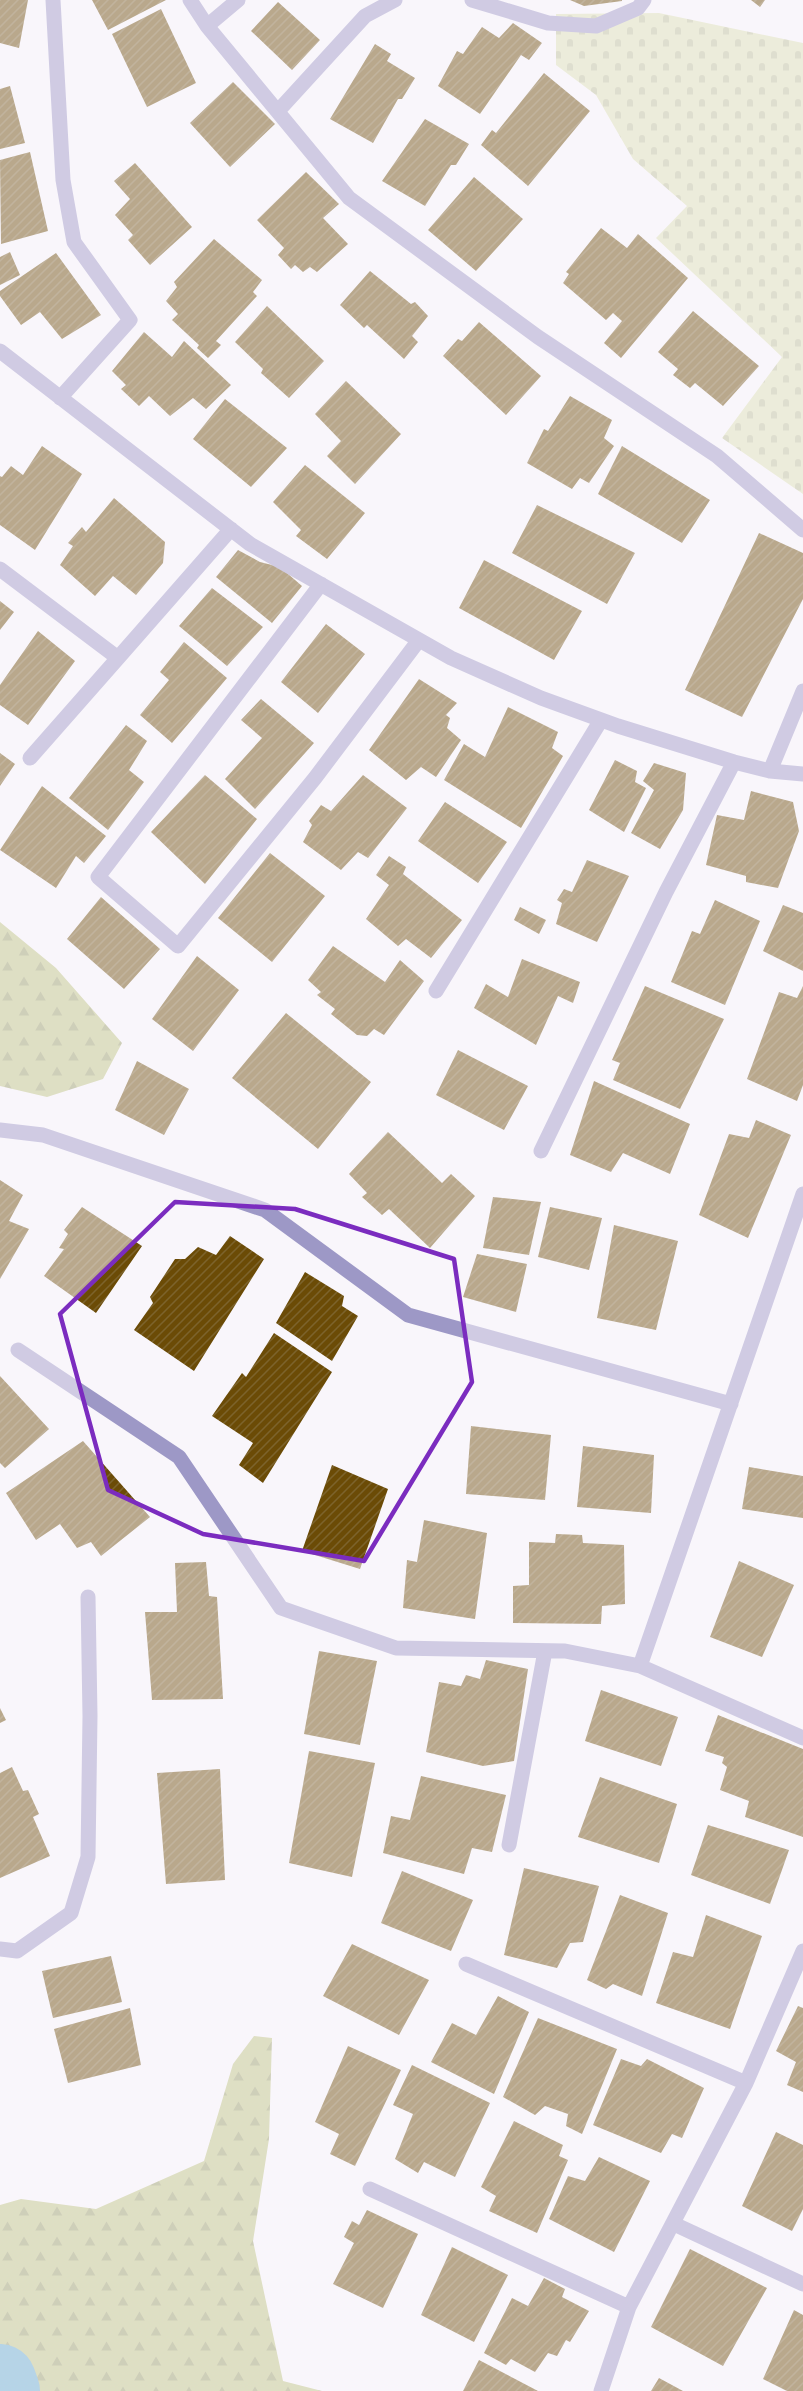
<svg xmlns="http://www.w3.org/2000/svg" width="803" height="2391" font-family="'IBM Plex Sans',sans-serif">
  <style>
    .forest { fill: url(#forest-firs) }
    .cemetery { fill: url(#cemetery-stones) }
    .lines { fill: none; stroke-linecap: round; stroke-linejoin: round }
    .river { stroke: #64aace; stroke-width: 72 }
    .building { fill: url(#building-hatch) }
    .street { stroke: #9d98c6; stroke-width: 15 }
    .marked { fill: none; stroke: #7b2cbf; stroke-width: 4.5; stroke-linejoin: round }
  </style>
  <defs>
    <pattern id="forest-firs" width="22" height="20" patternUnits="userSpaceOnUse" patternTransform="scale(1.5)"><rect width="22" height="20" fill="#bdc380"/><path d="M5 1l3.5 6h-7zM16 11l3.5 6h-7z" fill="#9a9f69"/></pattern>
    <pattern id="cemetery-stones" width="16" height="16" patternUnits="userSpaceOnUse" patternTransform="scale(1.5)"><rect width="16" height="16" fill="#dce1b3"/><path d="M2 7V4a2 2 0 0 1 4 0v3zM10 15v-3a2 2 0 0 1 4 0v3z" fill="#bdc19a"/></pattern>
    <pattern id="building-hatch" width="6" height="6" patternUnits="userSpaceOnUse" patternTransform="scale(1.5)"><rect width="6" height="6" fill="#6b4b06"/><path d="M-1 1l2-2M0 6l6-6M5 7l2-2" fill="none" stroke="#7c632c"/></pattern>
  </defs>
  <rect width="100%" height="100%" fill="#f9f6fb"/>
  <path class="forest" d="M0,922L56,968L122,1043L103,1079L47,1097L0,1086Z
    M254,2036L272,2038L269,2139L253,2241L283,2381L322,2391H0V2205L21,2199L96,2209L204,2161L233,2064Z"/>
  <path class="cemetery" d="M659,13L803,43V494L722,438L782,357L656,238L687,206L633,159L596,95L556,65V14Z"/>
  <g class="lines">
    <path class="river" d="M0,2380L4,2391"/>
  </g>
  <path class="building" d="M0,0H28L19,48L0,43Z
    M92,0H166L108,30Z
    M570,0H622V1L584,6Z
    M751,0H765L760,7Z
    M278,2L320,40L292,70L251,31Z
    M161,9L196,83L147,107L112,34Z
    M513,23L542,43L529,60L521,55L480,114L438,86L457,51L463,54L482,27L499,38Z
    M375,44L391,54L387,61L415,78L402,99H398L373,143L330,119Z
    M544,73L590,111L528,186L481,145L492,130L496,133Z
    M233,82L275,124L230,167L190,123Z
    M10,86L25,143L0,149V89Z
    M425,119L469,144L456,165H451L425,206L382,181Z
    M30,152L48,231L1,244L0,160Z
    M135,163L192,227L150,265L128,240L133,235L115,215L130,199L114,181Z
    M306,172L339,204L323,218L348,244L317,272L310,267L303,272L295,265L291,269L278,255L284,248L257,220Z
    M474,177L523,219L476,271L428,230Z
    M601,228L627,248L638,234L688,278L621,358L604,343L622,321L613,313L606,320L563,283L569,274L566,272Z
    M214,239L262,280L253,292L257,296L216,341L221,345L208,358L197,348L199,345L172,320L178,314L166,301L177,287L174,282Z
    M10,252L20,275L0,285V257Z
    M56,253L101,315L62,339L40,312L21,325L0,296V291Z
    M370,271L411,304L415,302L428,316L412,336L418,342L404,359L367,325L364,328L340,305Z
    M267,306L324,361L289,398L261,373L263,369L235,342Z
    M693,311L759,366L723,406L695,383L690,388L673,375L678,369L658,352Z
    M479,322L541,376L506,415L443,356L458,339L462,341Z
    M144,332L172,357L184,341L231,385L206,409L193,398L170,416L149,396L139,406L121,389L126,385L112,371Z
    M346,381L401,434L355,484L327,456L341,441L315,414Z
    M570,396L612,420L604,438L614,446L589,483L580,478L572,489L527,463L544,429L548,431Z
    M225,399L287,448L251,487L193,439Z
    M42,446L82,474L35,550L0,525V476L2,477L11,466L23,475Z
    M622,446L710,500L682,543L598,494Z
    M305,465L365,513L327,559L296,536L301,530L273,502Z
    M114,498L165,542L163,563L136,595L113,576L95,596L60,565L73,546L68,543L82,527L86,532Z
    M537,505L635,553L607,604L512,553Z
    M759,533L803,553V599L742,717L685,690Z
    M238,550L260,562L280,567L302,586L272,623L216,577Z
    M484,560L582,611L554,660L459,608Z
    M212,588L263,627L227,666L179,626Z
    M0,601L14,612L0,630Z
    M326,624L365,654L318,713L281,682Z
    M38,631L75,661L28,725L0,705V685Z
    M184,642L227,678L172,743L140,715L169,680L160,672Z
    M419,679L457,703L446,715L450,718L447,728L461,740L436,777L421,767L406,780L369,750Z
    M261,699L314,743L255,809L225,779L262,738L241,720Z
    M508,707L558,732L552,748L563,756L521,828L444,780L464,744L485,757Z
    M126,725L147,741L129,770L144,782L108,830L69,798Z
    M0,753L15,764L0,786Z
    M615,760L637,771L635,782L646,788L624,832L589,810Z
    M654,763L686,773L683,810L660,849L631,833L654,790L643,781Z
    M205,775L257,819L205,884L151,832Z
    M363,775L407,808L368,858L358,852L341,870L303,842L312,825L309,821L321,805L331,811Z
    M42,786L106,836L84,863L76,856L56,888L0,850Z
    M751,791L793,802L799,831L778,888L746,882V876L706,865L717,815L744,820Z
    M445,802L507,842L478,883L418,841Z
    M270,853L325,896L272,962L218,918Z
    M389,856L406,867L403,874L462,920L431,958L406,939L398,946L366,919L389,885L376,875Z
    M587,860L629,876L597,942L556,924L562,903L557,900L564,889L572,892Z
    M101,897L160,949L124,989L67,939Z
    M715,900L760,921L725,1005L671,982L692,931L700,934Z
    M783,905L803,913V971L763,951Z
    M520,907L546,920L539,934L514,920Z
    M333,946L385,982L400,960L424,981L384,1035L374,1029L367,1036L357,1035L331,1014L335,1009L317,995L321,992L308,980Z
    M197,956L239,990L193,1051L152,1019Z
    M522,959L580,982L573,1003L558,996L536,1045L474,1008L486,984L508,997Z
    M645,986L724,1019L680,1109L613,1080L620,1063L612,1060Z
    M803,986V1085L797,1101L747,1079L779,992L797,998Z
    M286,1013L371,1082L318,1149L232,1078Z
    M458,1050L528,1086L504,1130L436,1095Z
    M137,1061L189,1089L164,1135L115,1110Z
    M594,1081L690,1124L670,1174L623,1153L611,1172L570,1155Z
    M756,1120L791,1135L748,1238L699,1215L729,1134L749,1138Z
    M388,1132L442,1183L451,1174L475,1196L430,1248L389,1209L382,1215L362,1197L367,1193L349,1174Z
    M0,1180L23,1195L9,1221L29,1229L0,1279Z
    M493,1197L541,1202L529,1255L483,1248Z
    M82,1207L142,1246L96,1313L44,1276L64,1249L59,1248L68,1234L64,1230Z
    M550,1207L602,1218L589,1270L538,1257Z
    M614,1225L678,1241L656,1330L597,1318Z
    M230,1236L264,1259L194,1371L134,1330L153,1303L150,1297L175,1259H185L198,1247L216,1255Z
    M477,1254L527,1264L516,1312L463,1297Z
    M305,1272L344,1296L342,1306L358,1316L332,1361L276,1323Z
    M274,1333L332,1372L263,1483L239,1465L253,1443L212,1416L242,1373L246,1377Z
    M0,1376L49,1429L5,1468L0,1463Z
    M471,1426L551,1435L545,1500L466,1494Z
    M83,1441L150,1517L101,1556L91,1542L77,1548L60,1524L36,1540L6,1493Z
    M583,1446L654,1455L651,1513L577,1507Z
    M332,1465L388,1489L360,1569L302,1551Z
    M749,1467L803,1476V1518L742,1509Z
    M424,1520L487,1533L475,1619L403,1608L407,1560L417,1562Z
    M556,1534L582,1535L583,1543L624,1545L625,1604L602,1606L601,1624L513,1623V1586L529,1585V1542L555,1543Z
    M739,1561L794,1585L762,1657L710,1637Z
    M206,1562L209,1596L217,1597L223,1699L152,1700L145,1612H177L175,1563Z
    M319,1651L377,1661L360,1745L304,1734Z
    M486,1660L528,1669L514,1761L483,1766L426,1752L439,1682L461,1686L466,1675L480,1679Z
    M601,1690L678,1717L661,1766L585,1741Z
    M0,1708L6,1720L0,1723Z
    M718,1715L803,1749V1837L745,1817L749,1801L720,1790L727,1767L722,1763L724,1757L705,1751Z
    M309,1751L375,1763L352,1877L289,1863Z
    M12,1767L23,1791L28,1790L39,1814L33,1817L50,1856L0,1878V1773Z
    M220,1769L225,1880L166,1884L157,1773Z
    M421,1776L506,1795L492,1852L472,1848L464,1874L383,1853L391,1816L410,1820Z
    M600,1777L677,1804L659,1863L578,1837Z
    M708,1825L789,1850L770,1904L691,1875Z
    M524,1868L599,1886L583,1942L570,1943L557,1968L504,1955Z
    M402,1871L473,1900L451,1951L381,1923Z
    M620,1895L668,1913L642,1996L613,1984L606,1989L587,1980Z
    M706,1915L762,1936L730,2029L656,2003L673,1952L693,1957Z
    M352,1944L429,1980L399,2035L323,1996Z
    M111,1956L122,2002L53,2018L42,1971Z
    M498,1996L529,2012L494,2094L431,2062L452,2023L476,2035Z
    M798,2006L803,2008V2092L787,2085L796,2062L776,2051Z
    M130,2008L141,2065L68,2083L54,2029Z
    M538,2018L617,2049L582,2134L566,2126L568,2114L545,2106L535,2115L503,2097Z
    M348,2046L401,2070L355,2166L330,2154L339,2134L315,2122Z
    M621,2059L641,2066L647,2059L704,2088L682,2138L672,2134L661,2153L593,2125Z
    M412,2065L490,2103L455,2177L424,2162L418,2173L395,2159L413,2114L393,2105Z
    M514,2121L563,2145L559,2156L568,2160L537,2233L489,2211L496,2196L481,2187Z
    M776,2132L803,2145V2209L792,2231L742,2206Z
    M599,2157L650,2181L614,2252L549,2219L568,2176L585,2181Z
    M367,2210L418,2234L383,2308L333,2284L354,2243L344,2237L352,2221L359,2225Z
    M452,2247L508,2275L474,2342L421,2315Z
    M690,2249L767,2288L723,2366L651,2327Z
    M544,2278L565,2289L562,2297L589,2311L570,2342L566,2340L557,2356L548,2353L535,2372L511,2359L506,2365L484,2353L512,2298L528,2306Z
    M794,2310L803,2315V2391H787L763,2379Z
    M479,2360L538,2391H463Z
    M659,2378L683,2391H651Z"/>
  <g class="lines">
    <path class="street" d="M53,0L63,180L74,242L130,320L60,398
      M190,0L207,26L349,198L538,337L717,456L803,530
      M472,0L548,23L596,26L638,8L644,0
      M207,26L238,0
      M279,110L365,16L395,0
      M0,351L250,544L451,658L541,698L618,726L734,762L770,771L803,774
      M0,569L118,658L231,529
      M321,584L98,877L178,946L315,778L419,640
      M30,758L118,658
      M770,771L803,691
      M436,991L601,720
      M0,1130L43,1135L265,1210L408,1315L731,1404
      M541,1151L666,892L734,762
      M18,1350L179,1457L281,1608L396,1648L565,1651L640,1666L803,1738
      M640,1666L803,1194
      M509,1845L545,1651
      M0,1949L17,1951L71,1913L88,1857L90,1716L88,1597
      M466,1964L746,2083L803,1951
      M370,2189L629,2307L746,2083
      M674,2224L803,2284
      M601,2391L629,2307"/>
  </g>
  <path d="M0 0H803V2391H0ZM175,1202L295,1209L454,1259L472,1382L364,1561L203,1534L108,1490L60,1314Z" fill="#f9f6fb" fill-opacity=".55" fill-rule="evenodd"/>
  <path class="marked" d="M175,1202L295,1209L454,1259L472,1382L364,1561L203,1534L108,1490L60,1314Z"/>
</svg>
